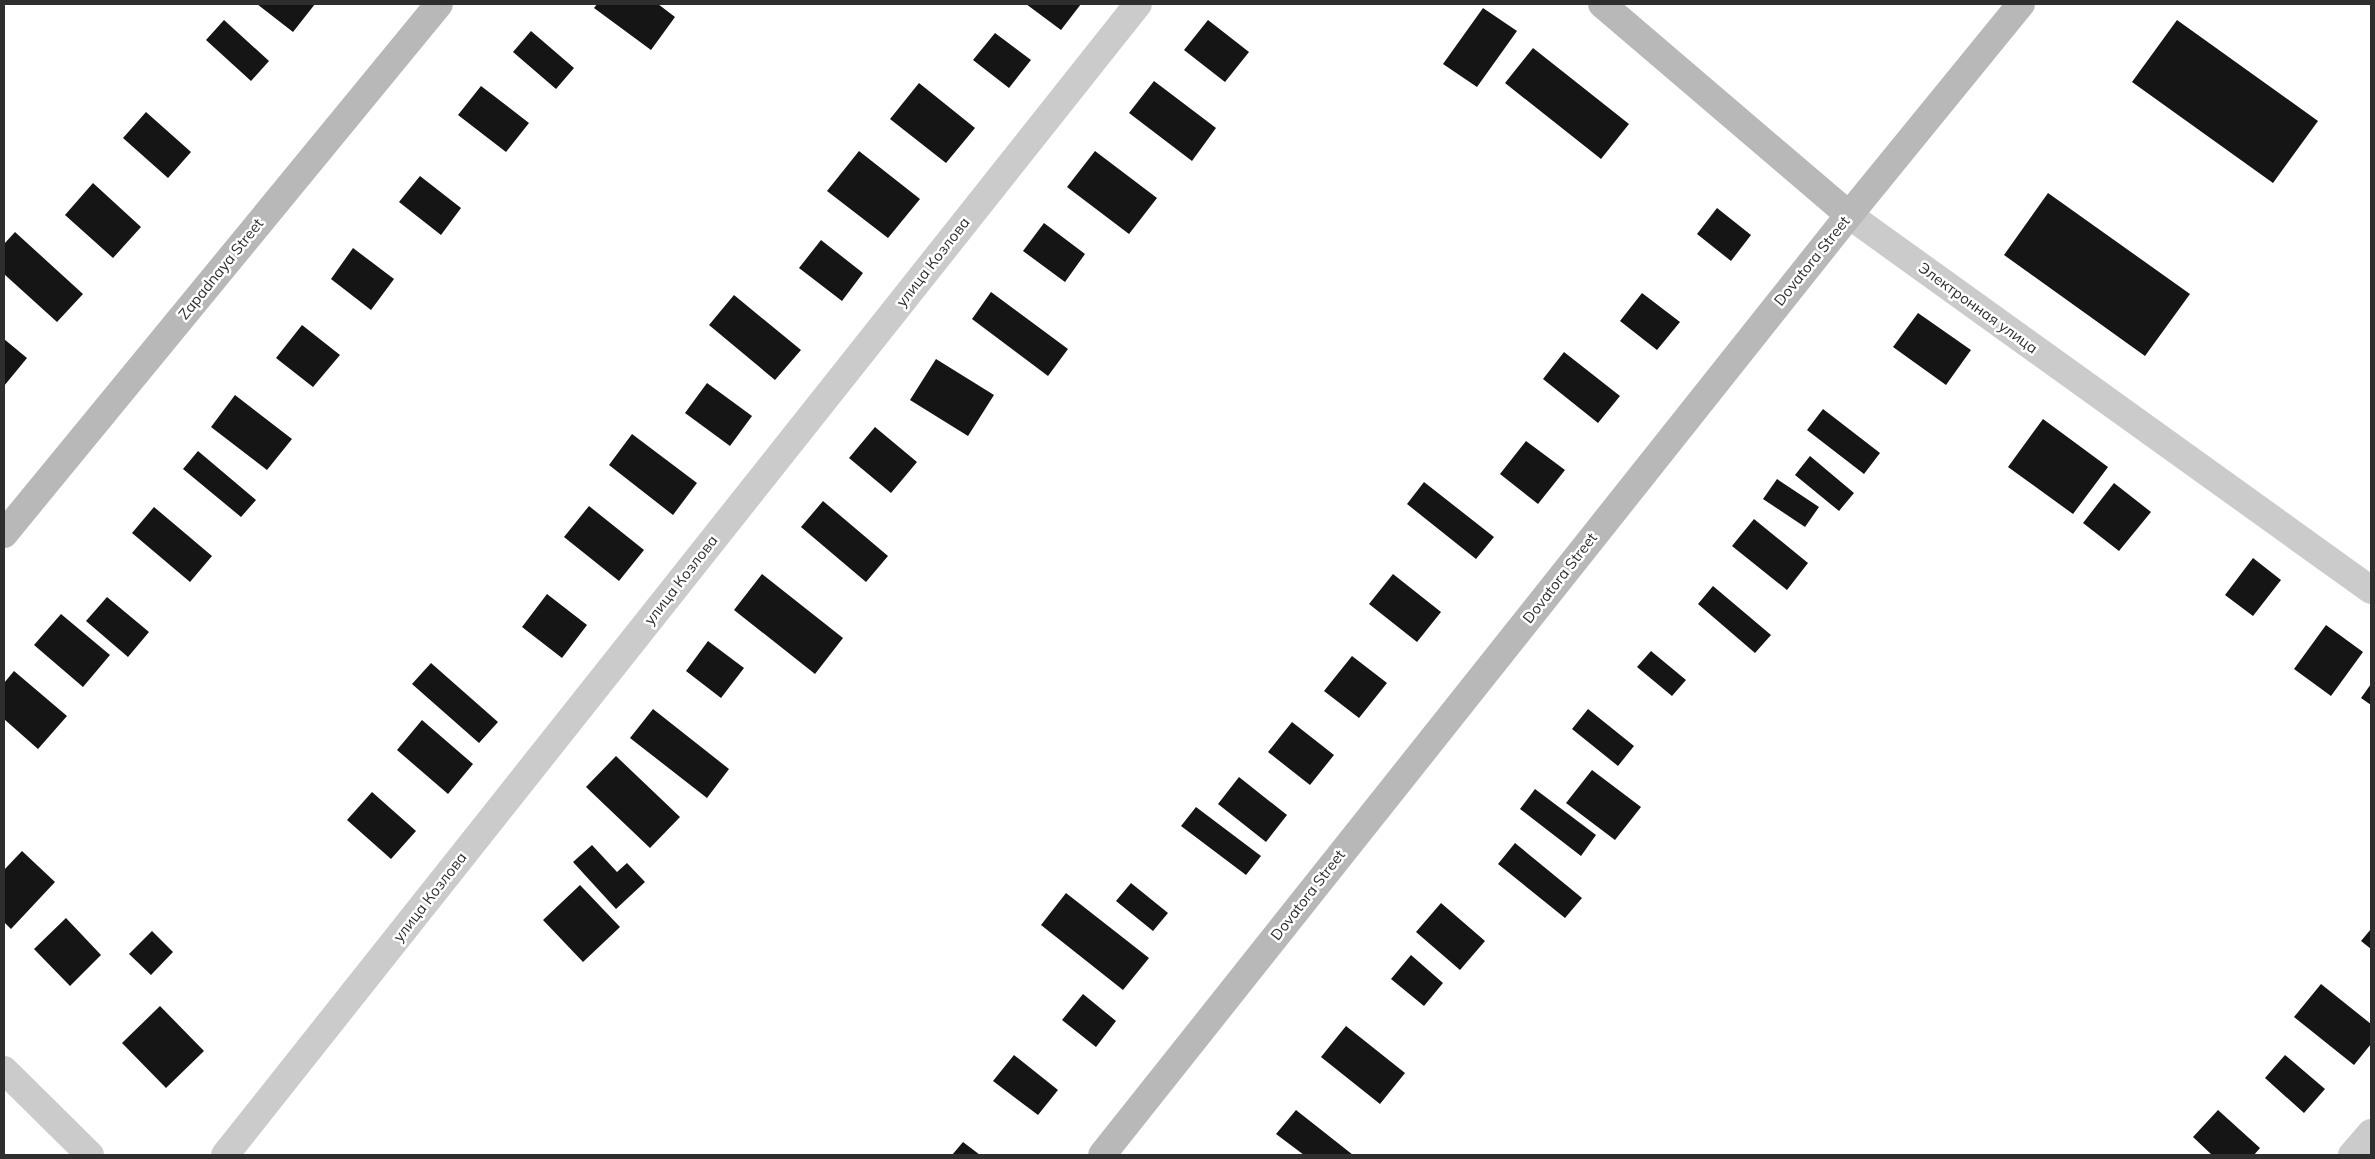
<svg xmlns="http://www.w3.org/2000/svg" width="2375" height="1159" font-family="Mulish,sans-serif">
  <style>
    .building { fill: #151515 }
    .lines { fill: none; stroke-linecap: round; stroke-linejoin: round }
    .street { stroke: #cbcbcb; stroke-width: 28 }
    .secondary { stroke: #b8b8b8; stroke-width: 28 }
    .labels { text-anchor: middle; stroke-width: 5; stroke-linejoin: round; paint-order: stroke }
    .street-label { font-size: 15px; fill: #2e2e2e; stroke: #fff }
  </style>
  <rect width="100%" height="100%" fill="#fff"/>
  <path class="building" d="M257,4H315L293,32Z
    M597,4H658L675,17L651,50L594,8Z
    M1026,4H1081L1061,30Z
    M1483,8L1517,31L1477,87L1443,64Z
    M224,20L269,61L251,81L206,40Z
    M1208,20L1249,52L1225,82L1184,50Z
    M2177,20L2318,121L2273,183L2132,82Z
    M531,31L574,68L556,89L513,52Z
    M995,33L1031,60L1009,88L973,60Z
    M1533,48L1629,124L1601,159L1505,83Z
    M1154,81L1216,128L1192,161L1129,113Z
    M919,83L975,128L946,163L890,119Z
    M481,86L529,123L506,152L458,115Z
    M146,112L191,152L168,178L123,138Z
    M859,151L920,199L888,238L827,191Z
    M1095,151L1157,198L1129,234L1067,187Z
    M420,176L461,208L441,235L399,202Z
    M93,183L141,227L113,258L65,215Z
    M2048,193L2190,294L2145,356L2004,255Z
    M1717,208L1751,235L1731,261L1697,234Z
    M1044,223L1085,254L1065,282L1023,251Z
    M15,232L83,294L57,322L4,274V244Z
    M821,240L863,273L842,301L799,268Z
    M353,248L394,279L371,310L331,279Z
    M991,292L1068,349L1048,376L972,319Z
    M1642,293L1680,322L1657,350L1620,321Z
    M734,295L801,350L775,380L709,325Z
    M1918,313L1971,350L1946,385L1893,347Z
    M302,325L340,355L313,387L276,358Z
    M4,339L27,358L4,386Z
    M1564,352L1620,396L1598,423L1543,379Z
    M936,359L994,395L968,436L910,400Z
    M707,383L752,416L730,446L685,413Z
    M235,395L292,439L267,470L211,427Z
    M1823,409L1880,453L1864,474L1807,430Z
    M2043,419L2108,467L2073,514L2008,467Z
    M875,427L917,462L891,493L849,458Z
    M632,434L697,483L673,515L609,465Z
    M1526,441L1565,470L1538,504L1500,474Z
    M198,451L256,500L241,517L183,469Z
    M1810,456L1854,493L1839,511L1795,475Z
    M1777,479L1819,507L1805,527L1763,499Z
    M1424,482L1494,537L1476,559L1407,504Z
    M2114,483L2151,512L2119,551L2083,523Z
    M823,501L888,556L866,582L801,527Z
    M589,506L644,550L619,581L564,537Z
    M154,507L212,556L190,582L132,533Z
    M1754,519L1808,563L1787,590L1732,546Z
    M2253,558L2281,580L2253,616L2225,595Z
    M762,574L843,638L815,674L734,610Z
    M1393,574L1441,612L1417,642L1369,604Z
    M1713,586L1771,635L1755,653L1698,604Z
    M547,594L587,625L562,658L522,627Z
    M107,597L149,632L128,657L86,621Z
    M61,614L110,655L83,687L34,645Z
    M2326,625L2363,652L2331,696L2294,669Z
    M708,641L744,668L721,698L686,671Z
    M1651,651L1686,680L1672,696L1637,667Z
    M1352,656L1387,683L1359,718L1324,691Z
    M431,663L498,722L479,743L412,684Z
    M14,671L67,716L38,749L4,719V683Z
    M2371,684V705L2361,698Z
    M653,709L729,769L707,798L630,738Z
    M1588,709L1634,746L1618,766L1572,729Z
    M422,720L473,764L448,794L397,750Z
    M1292,722L1334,755L1310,785L1268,752Z
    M616,756L680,817L650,848L586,787Z
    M1592,770L1641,807L1615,840L1566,803Z
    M1239,777L1287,815L1266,842L1218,804Z
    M1535,789L1596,835L1581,856L1520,809Z
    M372,792L416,831L391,859L347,820Z
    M1196,807L1261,856L1246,875L1181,826Z
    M1515,843L1582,898L1565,918L1498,864Z
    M592,845L617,872L627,863L645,882L616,909L573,862Z
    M22,851L55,882L11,929L4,922V870Z
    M1131,883L1168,913L1153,931L1116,901Z
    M580,885L620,927L583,962L543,920Z
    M1066,893L1149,958L1123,990L1041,925Z
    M1441,903L1485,941L1460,970L1416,932Z
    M66,918L101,955L70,986L34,949Z
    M2371,929V949L2361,941Z
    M152,931L173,952L151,975L129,954Z
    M1411,955L1443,983L1424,1006L1391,979Z
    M2321,984L2371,1024V1044L2354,1065L2294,1017Z
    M1083,994L1116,1021L1096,1047L1062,1020Z
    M160,1006L204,1051L166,1088L122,1043Z
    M1346,1026L1405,1073L1380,1104L1321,1057Z
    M1014,1055L1058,1090L1038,1115L993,1081Z
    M2285,1055L2325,1089L2304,1113L2265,1078Z
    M1296,1110L1353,1155H1304L1276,1134Z
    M2218,1110L2260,1148L2254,1155H2212L2193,1137Z
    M963,1142L980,1155H952Z"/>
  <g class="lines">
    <path class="street" d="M1849,215L2371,590
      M4,1070L90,1155
      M225,1155L1138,4
      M2352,1155L2371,1133"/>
    <path class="secondary" d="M1602,4L1849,215
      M4,534L439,4
      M1102,1155L1849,215L2021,4"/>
  </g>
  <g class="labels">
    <g class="street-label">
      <text transform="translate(1812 261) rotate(-51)" y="5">Dovatora Street</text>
      <text transform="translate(933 262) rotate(-52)" y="5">улица Козлова</text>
      <text transform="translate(221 269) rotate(-51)" y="5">Zapadnaya Street</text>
      <text transform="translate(1978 308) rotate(36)" y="5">Электронная улица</text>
      <text transform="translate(1560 578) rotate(-52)" y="5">Dovatora Street</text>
      <text transform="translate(681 580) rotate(-52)" y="5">улица Козлова</text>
      <text transform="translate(1308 895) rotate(-52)" y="5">Dovatora Street</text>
      <text transform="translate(430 897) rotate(-52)" y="5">улица Козлова</text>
    </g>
  </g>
  <rect width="2375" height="1159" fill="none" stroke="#2e2e2e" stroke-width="10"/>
</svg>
